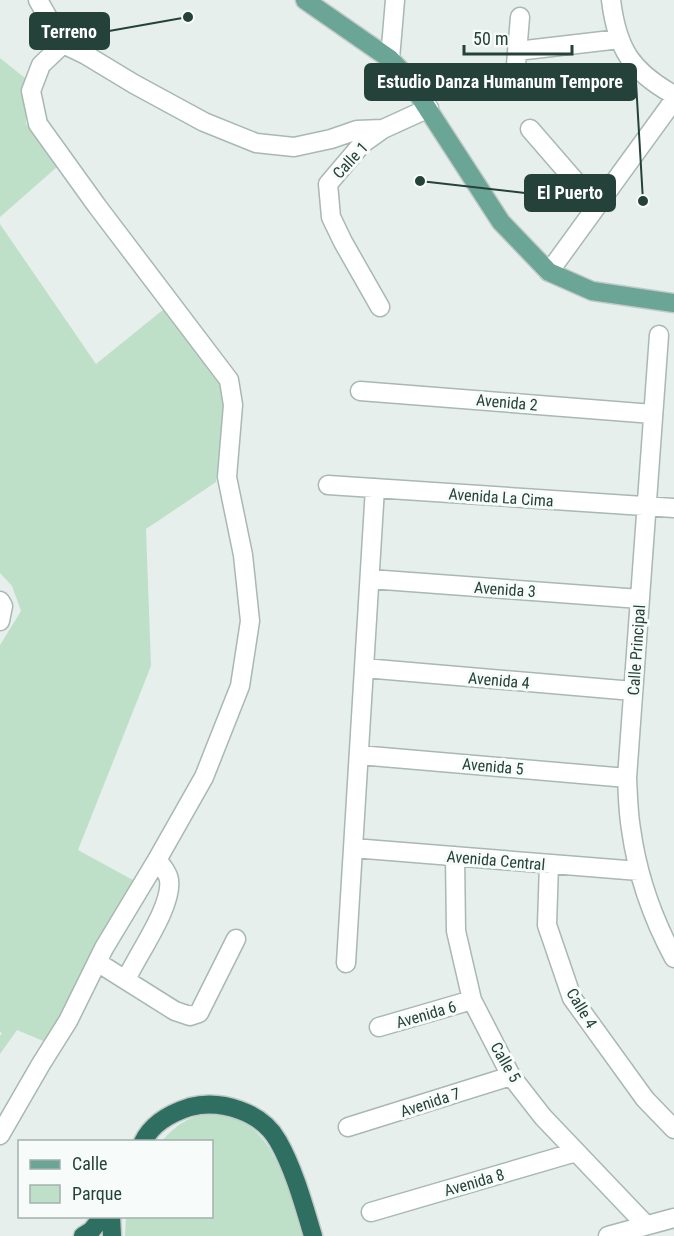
<svg xmlns="http://www.w3.org/2000/svg" width="674" height="1236" font-family="'Roboto Condensed',sans-serif">
  <style>
    .green { fill: #bfe0c8 }
    .lines { fill: none; stroke-linecap: round; stroke-linejoin: round }
    .minor-casing { stroke: #a8b8b2; stroke-width: 21 }
    .major-casing { stroke: #c2cac8; stroke-width: 21 }
    .highway-casing { stroke: #c2cac8; stroke-width: 21 }
    .minor { stroke: #fff; stroke-width: 18 }
    .major { stroke: #6aa596; stroke-width: 18 }
    .highway { stroke: #2f6f62; stroke-width: 18 }
    .labels { text-anchor: middle; stroke-width: 6; stroke-linejoin: round; paint-order: stroke }
    .street-label { font-size: 16px; fill: #24423a; stroke: #f7fbf9 }
    .leader { fill: none; stroke: #24423a; stroke-width: 2 }
    .callout-dot { fill: #24423a; stroke: #f7fbf9; stroke-width: 2 }
    .callout { fill: #24423a; stroke: #24423a; stroke-width: 2 }
    .callout-label { font-size: 18px; text-anchor: middle; font-weight: bold; fill: #fff }
  </style>
  <rect width="100%" height="100%" fill="#e6efeb"/>
  <path class="green" d="M0,58L25,78L26,124L57,167L0,217Z
    M0,224L96,364L164,309L225,379L226,407L216,482L146,529L151,666L78,850L142,885L53,1045L17,1030L0,1054V1036L2,1033L0,1032V645L21,611L12,586L0,573Z
    M210,1112C221,1114 231,1114 241,1120C280,1143 290,1197 303,1236H125L126,1217L212,1216V1142L162,1141C177,1124 187,1118 210,1112Z"/>
  <g class="lines">
    <g class="minor-casing">
      <path id="minor" d="M38,0L63,44L86,55L134,84L204,122L256,143L294,147L331,139L357,130L383,129
        M611,0C617,49 631,71 674,95
        M517,51L620,39
        M390,59L395,0
        M515,77L520,17
        M530,129L582,189L599,204
        M549,272L674,100
        M380,307L343,242L331,217L328,184L362,144L383,129L429,108
        M659,335L627,778C628,795 628,812 631,829C637,873 653,919 674,958
        M360,391L653,414
        M328,485L674,508
        M370,579L640,599
        M0,601L3,606L0,621
        M364,668L633,691
        M359,755L627,778
        M353,848L639,871
        M455,856L456,931L472,1000L511,1076L543,1117L646,1225
        M549,864L547,925L572,998L645,1099L674,1129
        M97,962L175,1011L190,1016L199,1013L236,939
        M346,963L375,488
        M126,980C137,955 173,906 169,880C168,873 162,866 157,860
        M379,1027L472,1000
        M348,1127L511,1076
        M0,1135L41,1064L68,1021L104,948L157,860L204,777L240,686L250,621L243,555L227,477L233,405L229,380L97,206L38,124L31,91L41,65L63,44
        M371,1212L576,1152
        M608,1236L674,1218"/>
    </g>
    <g class="major-casing">
      <path id="major" d="M305,0L390,59L407,77L501,222L549,272L592,291L674,303"/>
    </g>
    <g class="highway-casing">
      <path id="highway" d="M143,1142C152,1123 171,1113 190,1107C221,1099 262,1112 278,1141C294,1169 304,1206 313,1236
        M111,1216L112,1236
        M83,1236L91,1231L103,1216"/>
    </g>
    <use href="#minor" class="minor"/>
    <use href="#major" class="major"/>
    <use href="#highway" class="highway"/>
  </g>
  <g class="labels">
    <g class="street-label">
      <text transform="translate(350 160) rotate(-47)" y="6">Calle 1</text>
      <text transform="translate(507 402) rotate(5)" y="6">Avenida 2</text>
      <text transform="translate(501 497) rotate(4)" y="6">Avenida La Cima</text>
      <text transform="translate(505 589) rotate(4)" y="6">Avenida 3</text>
      <text transform="translate(636 650) rotate(-86)" y="6">Calle Principal</text>
      <text transform="translate(499 680) rotate(5)" y="6">Avenida 4</text>
      <text transform="translate(493 766) rotate(5)" y="6">Avenida 5</text>
      <text transform="translate(496 860) rotate(5)" y="6">Avenida Central</text>
      <text transform="translate(582 1008) rotate(59)" y="6">Calle 4</text>
      <text transform="translate(426 1014) rotate(-16)" y="6">Avenida 6</text>
      <text transform="translate(506 1062) rotate(60)" y="6">Calle 5</text>
      <text transform="translate(430 1102) rotate(-18)" y="6">Avenida 7</text>
      <text transform="translate(474 1182) rotate(-16)" y="6">Avenida 8</text>
    </g>
  </g>
  <path class="leader" d="M188 17L109 31M643 201L636 82M420 181L525 193"/>
  <g class="callout-dot">
    <circle cx="188" cy="17" r="6"/>
    <circle cx="643" cy="201" r="6"/>
    <circle cx="420" cy="181" r="6"/>
  </g>
  <g class="callout">
    <rect x="30" y="13" width="79" height="36" rx="6"/>
    <rect x="365" y="64" width="271" height="36" rx="6"/>
    <rect x="525" y="175" width="90" height="36" rx="6"/>
  </g>
  <g class="callout-label">
    <text x="69" y="38">Terreno</text>
    <text x="500" y="88">Estudio Danza Humanum Tempore</text>
    <text x="570" y="199">El Puerto</text>
  </g>
  <rect x="18" y="1140" width="195" height="78" fill="#f7fbf9" stroke="#a3b1ad" stroke-width="1.5"/>
  <rect x="30" y="1160" width="30" height="9" fill="#6aa596" stroke="#a3b1ad" stroke-width="1.5"/>
  <text x="72" y="1170" font-size="18" fill="#24423a">Calle</text>
  <rect x="30" y="1185" width="30" height="18" fill="#bfe0c8" stroke="#a3b1ad" stroke-width="1.5"/>
  <text x="72" y="1200" font-size="18" fill="#24423a">Parque</text>
  <path d="M464 45v9h108v-9" fill="none" stroke="#24423a" stroke-width="3"/>
  <text x="473" y="45" font-size="18" fill="#24423a" stroke="#f7fbf9" stroke-width="4.5" paint-order="stroke">50 m</text>
</svg>
